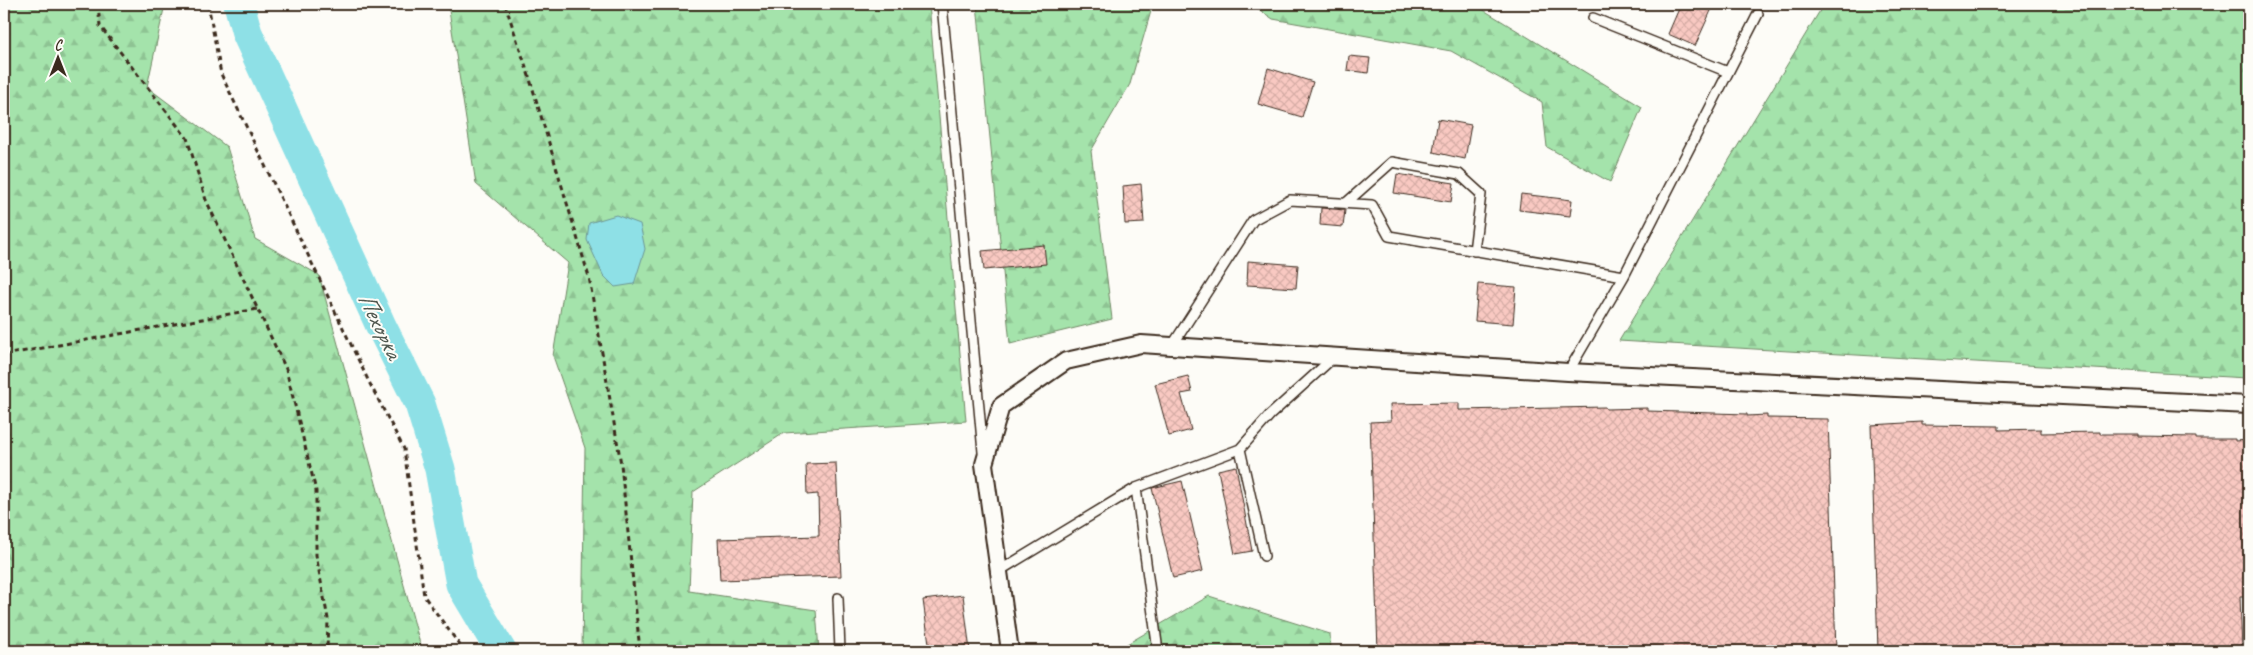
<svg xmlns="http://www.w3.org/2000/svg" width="2253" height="655" font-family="Caveat,sans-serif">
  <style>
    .forest { fill: url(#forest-firs); stroke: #708664 }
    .water { fill: #8ee0e6; stroke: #6d9796 }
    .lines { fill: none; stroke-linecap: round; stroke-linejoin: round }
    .river { stroke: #8ee0e6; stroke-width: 31 }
    .building { fill: url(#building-cross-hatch); stroke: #3b2a1e }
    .service-casing { stroke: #3b2a1e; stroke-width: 12 }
    .minor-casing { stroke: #3b2a1e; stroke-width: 20 }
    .path { stroke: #3b2a1e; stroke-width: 3; stroke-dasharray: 5 4; stroke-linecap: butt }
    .service { stroke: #fdfcf7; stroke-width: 9 }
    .minor { stroke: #fdfcf7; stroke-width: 16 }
    .labels { text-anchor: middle; stroke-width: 4; stroke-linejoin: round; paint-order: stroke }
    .water-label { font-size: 25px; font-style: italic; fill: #505850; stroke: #fdfcf7 }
  </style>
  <defs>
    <pattern id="forest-firs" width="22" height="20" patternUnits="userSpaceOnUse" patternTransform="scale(1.25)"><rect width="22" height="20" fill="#a4e3ab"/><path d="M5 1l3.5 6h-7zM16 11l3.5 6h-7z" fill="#8ec393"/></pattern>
    <pattern id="building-cross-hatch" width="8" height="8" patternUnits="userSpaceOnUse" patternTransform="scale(1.25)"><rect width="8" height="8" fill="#f9c9c2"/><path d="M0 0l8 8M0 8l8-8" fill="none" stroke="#d6ada6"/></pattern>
  </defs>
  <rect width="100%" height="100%" fill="#fdfcf7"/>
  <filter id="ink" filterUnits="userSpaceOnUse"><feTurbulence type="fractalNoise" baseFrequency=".02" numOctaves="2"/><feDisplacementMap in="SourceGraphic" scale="10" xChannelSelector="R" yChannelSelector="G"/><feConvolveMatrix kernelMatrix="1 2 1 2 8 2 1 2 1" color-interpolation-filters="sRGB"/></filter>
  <g filter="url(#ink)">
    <path class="forest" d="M4,4H165L147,87L227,147L255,239L319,275L422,651H4Z
      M448,4H929L966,421L784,433L693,492L689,591L816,610L819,651H582L585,448L553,356L568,263L476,184Z
      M977,4H1153L1130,84L1091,151L1112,319L1010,344Z
      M1251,4H1478L1477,6L1642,107L1610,182L1547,147L1542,102L1451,51L1273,19Z
      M1824,4H2245L2249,187L2246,378L1619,341Z
      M1209,596L1330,634L1331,651H1115Z"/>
    <path class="water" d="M616,215L640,224L645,249L634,284L615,287L603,275L587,240L589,223Z"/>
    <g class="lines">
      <path class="river" d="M239,4L247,33L381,326L420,404L440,469L461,584L501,651"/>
    </g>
    <path class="building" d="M1681,4H1714L1695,46L1668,34Z
      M1349,56L1370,58L1368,73L1347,70Z
      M1268,68L1313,82L1302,117L1258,104Z
      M1438,119L1471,125L1465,159L1433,152Z
      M1397,174L1454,183L1451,202L1394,193Z
      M1141,184L1144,223L1125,224L1123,186Z
      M1521,194L1572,200L1570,216L1519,210Z
      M1321,208L1345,210L1343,227L1320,225Z
      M1044,245L1046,264L984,270L982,251Z
      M1248,261L1298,265L1296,288L1247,285Z
      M1478,284L1516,287L1513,324L1475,321Z
      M1188,376L1192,392L1181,394L1191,430L1169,436L1155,384Z
      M1459,403V410L1605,407L1606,409L1647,408V411L1747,414V416L1767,415V418L1828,419L1836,651H1378L1370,422L1391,421L1390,404Z
      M1922,422V425L1999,426V430L2041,429V433L2100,432V434H2138V436L2196,437V439H2235V441L2249,440V596H2240L2242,651H1878L1871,425Z
      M836,463L841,576L720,580L718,539L819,536L818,494L807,495L806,464Z
      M1236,466L1252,551L1235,554L1218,470Z
      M1182,481L1203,571L1173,578L1152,488Z
      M963,595L970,651H930L923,600Z"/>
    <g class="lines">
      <g class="service-casing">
        <path id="service" d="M942,4L983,452
          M1593,18L1728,72
          M1346,203L1392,162L1459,174L1481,194L1474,251
          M1172,346L1253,220L1290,200L1372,205L1389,236L1624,276
          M1568,372L1624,276L1758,14
          M1136,488L1158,651
          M1264,556L1240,449L1270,415L1334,357
          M999,571L1136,488L1240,449
          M838,598L840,651"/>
      </g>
      <g class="minor-casing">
        <path id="minor" d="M1010,651L984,464L1001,406L1066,361L1141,344L1568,372L2249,405"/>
      </g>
      <path class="path" d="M98,4L100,26L187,138L206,200L286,369L316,491V555L328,619L327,651
        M208,4L221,74L369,382L404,449L424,596L464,651
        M505,4L529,76L589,277L621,464L640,651
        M4,355L257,309"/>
      <use href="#service" class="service"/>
      <use href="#minor" class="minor"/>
    </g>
  </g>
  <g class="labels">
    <g class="water-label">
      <text transform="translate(381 325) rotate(64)" y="9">Пехорка</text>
    </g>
  </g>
  <rect width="2253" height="655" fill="none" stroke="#fdfcf7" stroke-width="20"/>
  <rect x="10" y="10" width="2233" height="635" fill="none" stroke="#3b2a1e" stroke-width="2" filter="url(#ink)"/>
  <g transform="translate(58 58)" stroke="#fdfcf7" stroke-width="4" paint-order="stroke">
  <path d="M0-4L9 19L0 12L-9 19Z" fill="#3b2a1e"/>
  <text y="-8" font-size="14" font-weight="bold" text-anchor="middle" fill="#3b2a1e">С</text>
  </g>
</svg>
